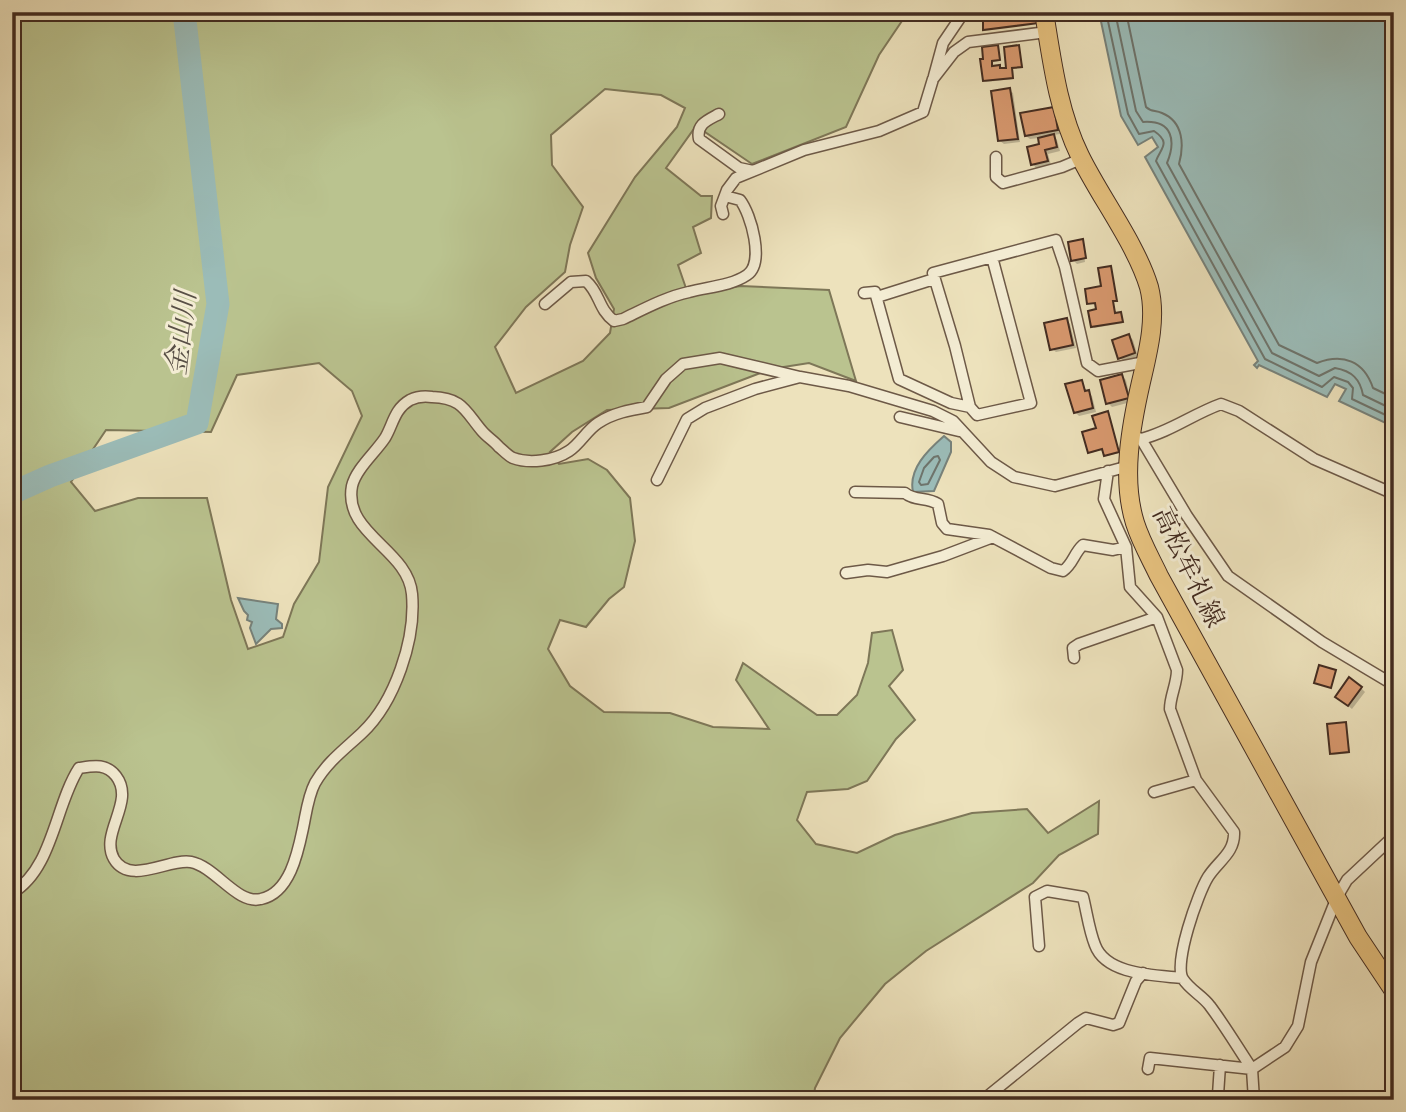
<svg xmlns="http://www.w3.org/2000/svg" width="1406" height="1112" font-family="'IM FELL DW Pica','Noto Serif JP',serif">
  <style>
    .green { fill: #bac38f; stroke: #7e7758; stroke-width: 2; fill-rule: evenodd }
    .water { fill: #9bbcb8; stroke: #77827b; stroke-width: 2 }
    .shadow { fill: #0003 }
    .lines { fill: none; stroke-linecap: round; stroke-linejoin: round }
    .shore { stroke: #6e746c; stroke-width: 2 }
    .river { stroke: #9bbcb8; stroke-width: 23 }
    .building { fill: #d9996f; stroke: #422b20; stroke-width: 2 }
    .minor-casing { stroke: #6d5947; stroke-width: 13 }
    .primary-casing { stroke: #422b20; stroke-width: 20 }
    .minor { stroke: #f3ecd3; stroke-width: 10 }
    .primary { stroke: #e6c17e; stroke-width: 18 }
    .labels { text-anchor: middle; stroke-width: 6; stroke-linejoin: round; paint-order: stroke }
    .street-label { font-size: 26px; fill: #422b20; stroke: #f3ecd3 }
    .water-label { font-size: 28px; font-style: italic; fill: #584f46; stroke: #f3ecd3 }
  </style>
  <rect width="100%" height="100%" fill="#ede2bc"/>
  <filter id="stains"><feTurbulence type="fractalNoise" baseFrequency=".00286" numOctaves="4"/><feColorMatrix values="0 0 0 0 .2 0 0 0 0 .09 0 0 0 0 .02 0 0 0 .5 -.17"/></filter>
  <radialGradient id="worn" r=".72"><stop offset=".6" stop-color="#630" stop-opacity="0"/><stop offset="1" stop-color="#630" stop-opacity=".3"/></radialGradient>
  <path class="green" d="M12,12H908L879,55L846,127L752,164L696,126L666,168L701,196H712L711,218L693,227L701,253L678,265L688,294L741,286L829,290L856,381L809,363L771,369L669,408L607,410L572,432L550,452L559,464L588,459L607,470L630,498L635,541L624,587L609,599L586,627L560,620L548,649L570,686L604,712L670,713L713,727L769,729L736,680L743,663L817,715H837L857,695L868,663L872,633L892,630L903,670L889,686L915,720L896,739L867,781L848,789L807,792L797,820L816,844L857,853L895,835L972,813L1027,809L1048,833L1099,801L1098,834L1059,855L1033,883L926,951L885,984L840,1038L815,1088L813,1100H12ZM605,89L661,95L685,108L677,127L635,177L588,253L596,278L614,309L610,333L583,361L516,393L495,347L526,307L565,272L570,245L583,207L552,165L551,135ZM319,363L352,391L362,416L328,487L319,562L294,604L283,637L248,649L231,600L207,498H138L95,511L71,482L106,430L211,432L237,375Z"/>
  <path class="water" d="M1099,12H1394V427L1339,401L1346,389L1335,384L1327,397L1259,365L1257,368L1254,365L1258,361L1145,157L1158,147L1152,137L1138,145L1121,116Z
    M944,436L951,442V452L934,491L913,492C908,469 928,450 944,436Z
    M238,598L278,604L276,619L282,624V628L271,629L256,644L250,628L252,622L247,620L248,615L244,611Z"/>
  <path class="shadow" d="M985,12L1039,23L986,30Z
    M997,47L1000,61L992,62L993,67L999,66L1001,70L1008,69L1019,47L1023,68L1013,69L1014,79L986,82L984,81Z
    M1009,90L1013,93L1020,142L1004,144L1000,141Z
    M1057,113L1060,134L1053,135L1057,140L1060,151L1048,154L1051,165L1036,168L1033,164L1041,145L1039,138L1030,139L1026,136Z
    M1082,241L1085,262L1077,264L1073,260Z
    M1110,268L1117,302H1113L1115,315L1121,314L1124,323L1094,328L1098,311L1097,304L1089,303L1103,287Z
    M1066,320L1070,324L1076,348L1056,352L1052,349Z
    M1129,336L1133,340L1138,357L1124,361L1120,358Z
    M1122,376L1126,380L1131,402L1112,407L1108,403Z
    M1081,382L1087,392L1092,396L1096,412L1079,416L1075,412Z
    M1109,415L1119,453L1107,456L1104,449L1091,453L1098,429Z
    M1361,688L1365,692L1352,709L1341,700Z
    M1346,724L1350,753L1333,755L1331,754Z"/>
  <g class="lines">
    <path class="shore" d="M1106,12L1128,114L1139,134L1154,131C1172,143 1160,149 1156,161L1265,359L1322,387L1334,377L1348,382L1353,388L1352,399L1394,419
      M1115,12L1136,111L1143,122C1173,120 1176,141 1167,163L1272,353L1319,376L1335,368C1352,371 1360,379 1363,395L1394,410
      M1126,12L1146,107C1151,112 1155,110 1162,113C1184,122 1184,146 1179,164L1279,345L1317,363C1343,353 1364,361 1373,388L1394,398
      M934,457L938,456L940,460L928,484L921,485L919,482L924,468Z"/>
    <path class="river" d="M12,493L50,476L197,423L218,304L184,12"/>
  </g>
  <path class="building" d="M983,12H1036L1039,23L983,30Z
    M998,45L1000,60L992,61V66L1000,65V68H1006L1004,47L1019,45L1022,67L1012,68L1013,78L983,81L980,59H983L982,47Z
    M1010,88L1018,139L998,141L991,91Z
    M1054,107L1058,130L1025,136L1020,113Z
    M1054,134L1057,147L1045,150L1048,161L1031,165L1027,147L1039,144L1038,138Z
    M1083,239L1086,258L1071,261L1068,242Z
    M1111,266L1117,301H1113L1115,313L1121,312L1123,322L1091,327L1088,311L1096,309L1095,303L1087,304L1085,289L1101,286L1098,268Z
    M1067,318L1073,345L1050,350L1044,323Z
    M1129,334L1135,353L1118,359L1112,340Z
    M1122,374L1129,398L1106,404L1100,380Z
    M1082,380L1085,391L1089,390L1093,408L1074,413L1065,384Z
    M1108,411L1119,452L1104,456L1102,449L1088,453L1082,432L1096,428L1092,416Z
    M1319,665L1336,670L1331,688L1314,683Z
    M1349,677L1362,687L1348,706L1335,697Z
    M1346,722L1349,752L1330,754L1327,724Z"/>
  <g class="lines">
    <g class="minor-casing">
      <path id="minor" d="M934,76L943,43L964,12
        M719,114C708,120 696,124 699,139L739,168L753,171
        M996,157V177L1003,183L1062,167L1081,159
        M723,214L721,206L727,190L736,178L804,150L879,131L923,112L933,79L954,52L968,42L1047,32
        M992,257L1031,403L977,415L970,407L955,346L933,273L1056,240L1065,267L1087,363L1098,371L1145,362
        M864,293L875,292L899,379L951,403L970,407
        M877,297L934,279
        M545,304L571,282L586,281C600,293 598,309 614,321L623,319C644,309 666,297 689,292C707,287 731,286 747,275C765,263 751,214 740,200L725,196
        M900,417L959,431
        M1132,435L1141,439L1187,516L1228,576L1322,642L1394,685
        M1141,439C1170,432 1193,414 1221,404L1239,411L1314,459L1394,494
        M1108,471L1104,499L1126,547L1130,587L1157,617L1177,670C1177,684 1170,696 1170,709L1196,780L1234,832C1235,853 1218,861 1208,877C1198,893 1173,964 1183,979C1190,990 1203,996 1210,1006C1225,1026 1238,1048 1252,1069
        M657,480L687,419L705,408L755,389L800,377L849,386L933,411L953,421L991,462L1014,477L1055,486L1129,466
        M855,492L905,493C914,501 927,497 938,504L942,523L947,529L989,535L1051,568L1063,571C1073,564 1074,553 1083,545L1113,550L1126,547
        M846,573L868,570L887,572L943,556L993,537
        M1074,658L1073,648L1079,644L1157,617
        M1154,792L1196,780
        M12,893C53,869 55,805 79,768C93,766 106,763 116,776C136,802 99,833 114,859C130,886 169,858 191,862C216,867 237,905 261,899C290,893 298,852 303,828C306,814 308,796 315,783C327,762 345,749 362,733C395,702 416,639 412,594C408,549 343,534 352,486C356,469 375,453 385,438C393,425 394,409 410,400C416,397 425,396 432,397C463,398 465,411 482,431C487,437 494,441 499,447C503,450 508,456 513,458C529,464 554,461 569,451C580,444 587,430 598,423C613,413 630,410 647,407L666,379L683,364L720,358L800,377
        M1039,946L1035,897L1047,891L1083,897C1087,913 1089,930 1095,945C1106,975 1155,975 1182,978
        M1148,1069L1150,1058L1252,1069
        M1218,1095L1220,1065
        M983,1100L1078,1023L1086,1018L1113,1025L1119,1023L1136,981L1143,973
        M1254,1100L1252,1069L1285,1047L1298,1026L1311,962L1337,897L1347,880L1394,836"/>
    </g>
    <g class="primary-casing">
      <path id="primary" d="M1044,12C1052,61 1058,111 1080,156C1100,197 1136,244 1149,287C1157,318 1148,352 1141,382C1131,426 1121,478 1135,523C1141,542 1151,559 1159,576L1358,937L1394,991"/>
    </g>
    <use href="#minor" class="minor"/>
    <use href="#primary" class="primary"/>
  </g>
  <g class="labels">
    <g class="street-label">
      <text transform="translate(1189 567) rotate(64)" y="9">高松牟礼線</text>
    </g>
    <g class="water-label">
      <text transform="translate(180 333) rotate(-83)" y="10">金山川</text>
    </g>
  </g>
  <rect width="1406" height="1112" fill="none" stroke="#ede2bc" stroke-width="42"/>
  <rect x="14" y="14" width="1378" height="1084" fill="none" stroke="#422b20" stroke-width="3.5"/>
  <rect x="21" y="21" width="1364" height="1070" fill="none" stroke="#422b20" stroke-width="2"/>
  <rect width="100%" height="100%" filter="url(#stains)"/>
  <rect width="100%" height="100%" fill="url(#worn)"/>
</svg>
